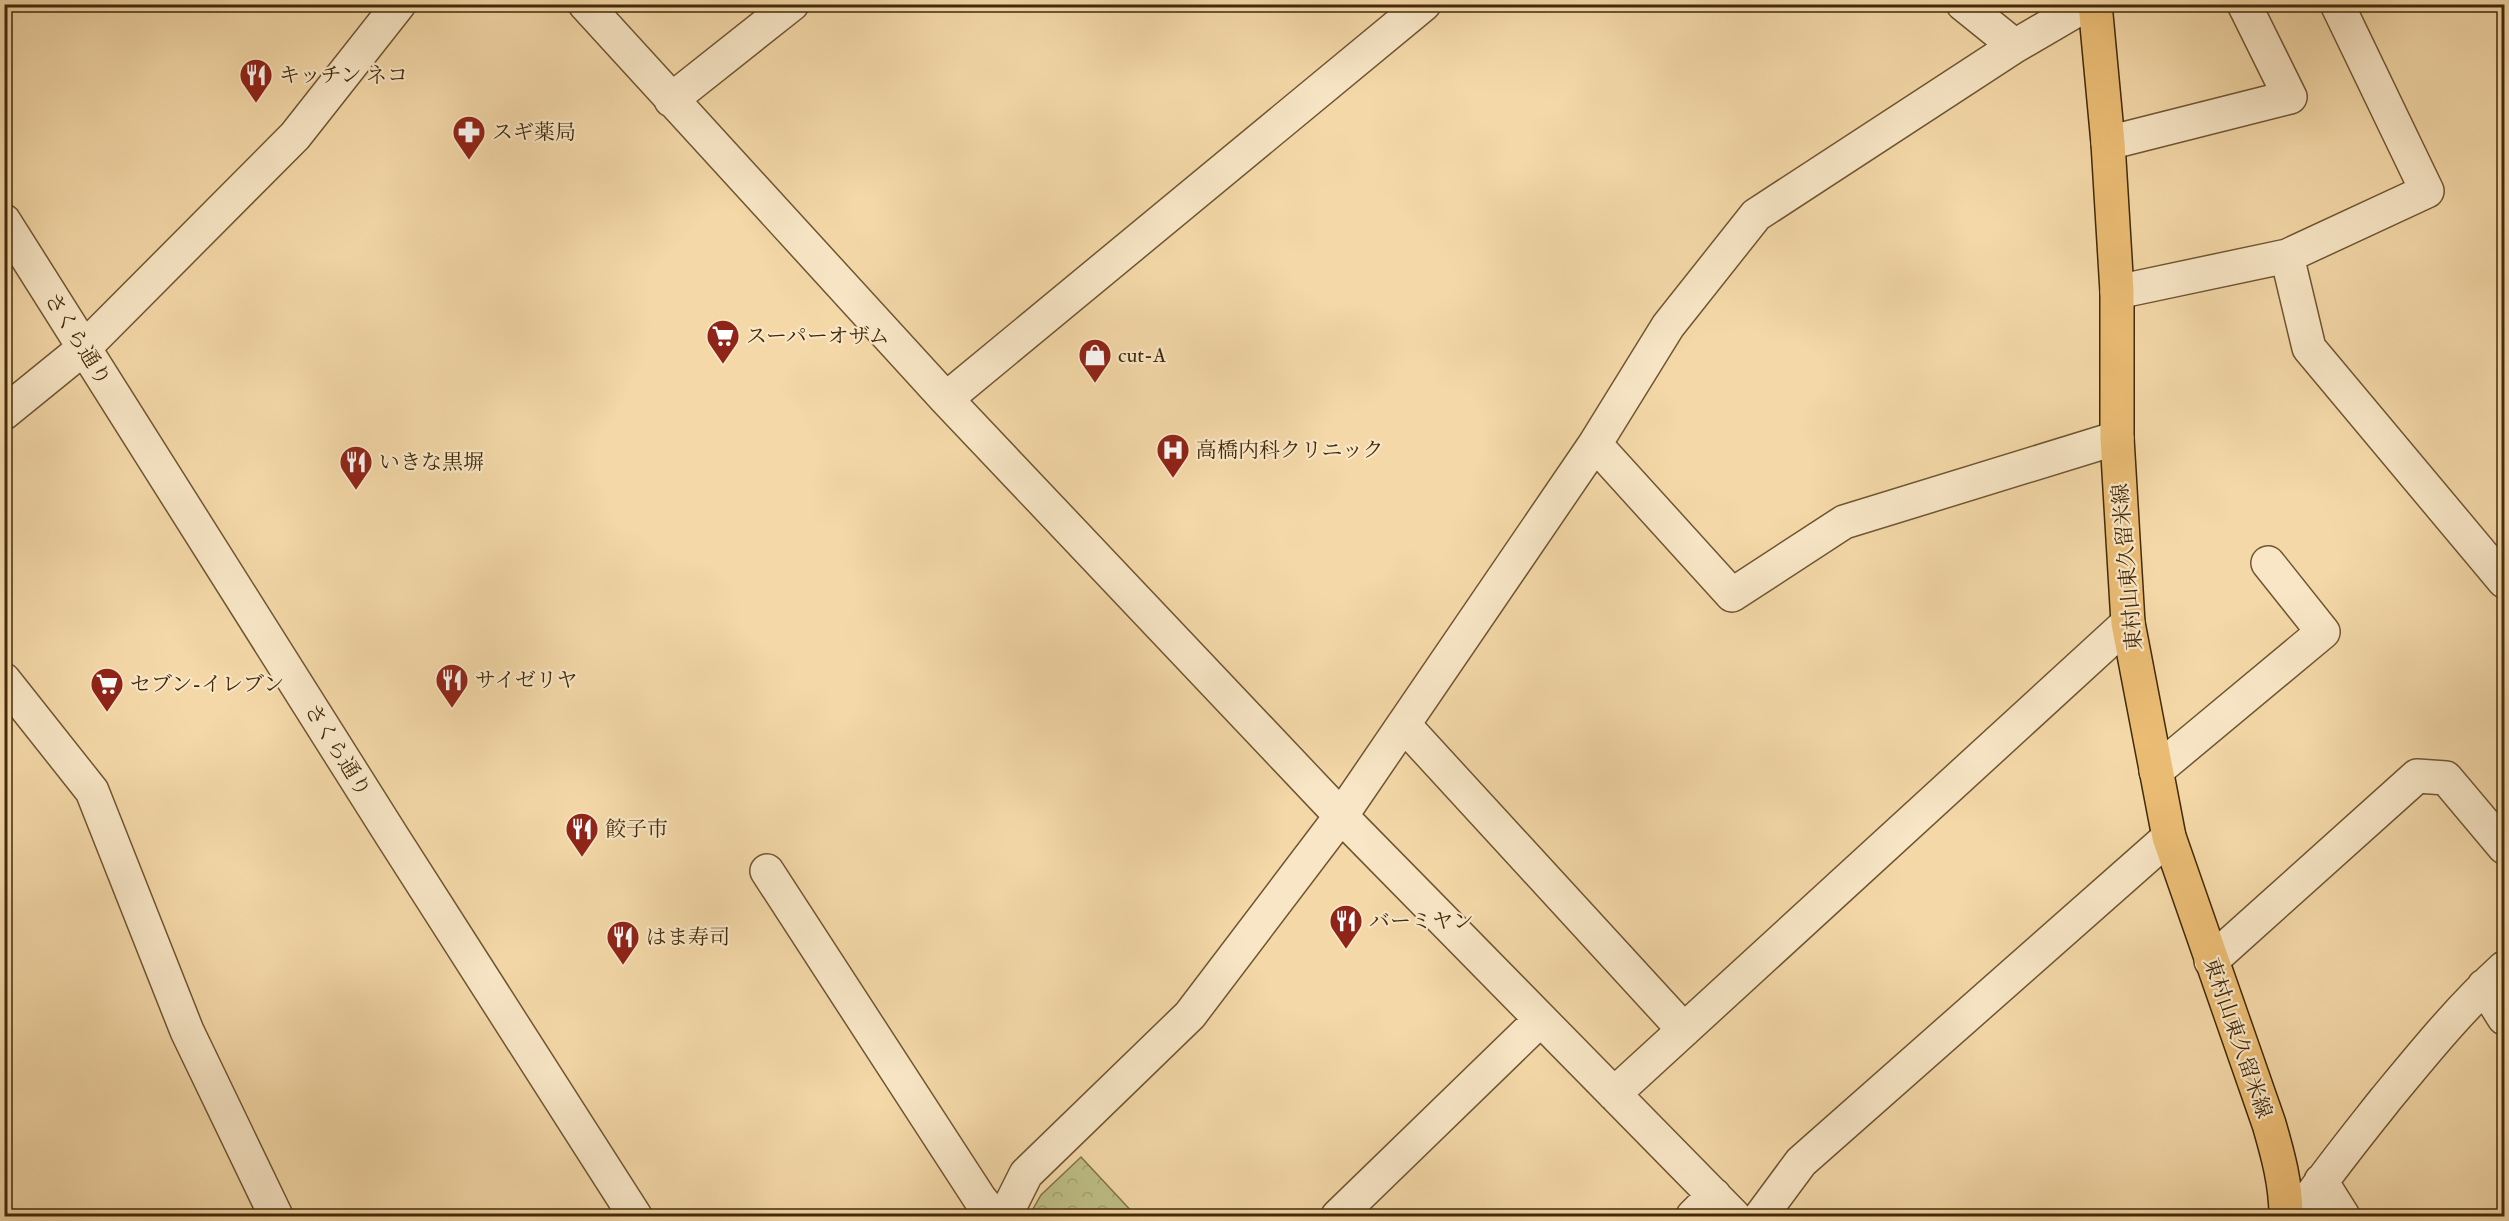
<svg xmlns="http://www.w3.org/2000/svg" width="2509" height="1221" font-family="'IM FELL Double Pica','Noto Serif JP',serif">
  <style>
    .forest { fill: url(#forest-crowns); stroke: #807448; stroke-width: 1.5 }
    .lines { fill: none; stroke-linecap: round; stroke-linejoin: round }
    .minor-casing { stroke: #6f5632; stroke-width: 36 }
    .major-casing { stroke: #432a0a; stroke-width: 36 }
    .minor { stroke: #f8e6c6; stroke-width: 33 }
    .major { stroke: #eabc74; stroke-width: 33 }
    .labels { text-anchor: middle; stroke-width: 4.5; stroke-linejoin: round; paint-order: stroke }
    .poi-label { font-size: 21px; fill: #432a0a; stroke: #f8e6c6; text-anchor: start }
    .street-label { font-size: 21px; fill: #432a0a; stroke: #f8e6c6 }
  </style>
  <defs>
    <pattern id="forest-crowns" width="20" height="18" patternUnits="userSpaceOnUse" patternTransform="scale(1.5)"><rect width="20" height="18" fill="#bebe86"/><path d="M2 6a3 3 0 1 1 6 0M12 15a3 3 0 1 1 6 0" fill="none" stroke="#a4a372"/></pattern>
  </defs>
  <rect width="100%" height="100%" fill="#f4d8a8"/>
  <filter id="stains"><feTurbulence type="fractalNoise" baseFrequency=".00333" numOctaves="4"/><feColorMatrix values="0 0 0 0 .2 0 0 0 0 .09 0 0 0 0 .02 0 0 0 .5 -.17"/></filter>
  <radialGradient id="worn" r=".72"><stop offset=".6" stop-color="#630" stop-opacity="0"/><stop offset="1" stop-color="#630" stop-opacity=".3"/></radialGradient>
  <path class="forest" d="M1081,1157L1136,1216H1029L1041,1195Z"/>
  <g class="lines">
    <g class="minor-casing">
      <path id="minor" d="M585,4L946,399L1341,816L1734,1216
        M1963,4L2015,46
        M671,100L792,4
        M2108,143L2290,97L2244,4
        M4,221L392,836L635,1216
        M2287,256L2309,348L2504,581
        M2117,292L2287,256L2427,191L2337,4
        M946,399L1424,4
        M4,413L84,348L295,136L399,4
        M1595,444L1732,595L1844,522L2117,438
        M4,680L92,791L187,1031L276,1216
        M1404,725L1684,1030
        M2156,771L2323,632L2268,563
        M767,871L980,1199L994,1216
        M2211,961L2417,776L2446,778L2504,847
        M2484,986L2504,1018
        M1614,1094L2128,623
        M2321,1181L2343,1216
        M1005,1216L1026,1174L1190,1015L1341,816L1595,444L1668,326L1756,215L2015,46L2087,4
        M1338,1216L1540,1020
        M1693,1216L1714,1195
        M1761,1216L1801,1162L2169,837
        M2297,1216C2324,1176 2355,1138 2385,1100C2423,1054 2460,1008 2504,968"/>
    </g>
    <g class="major-casing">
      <path id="major" d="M2095,4L2108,143L2117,292V438L2128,623L2169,837L2269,1124C2278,1155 2286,1184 2286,1216"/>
    </g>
    <use href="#minor" class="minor"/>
    <use href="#major" class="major"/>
  </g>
  <defs>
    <g id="restaurant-pin" transform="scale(1.725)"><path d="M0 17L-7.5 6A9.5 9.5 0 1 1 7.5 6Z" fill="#8f2418" stroke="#f8e6c6"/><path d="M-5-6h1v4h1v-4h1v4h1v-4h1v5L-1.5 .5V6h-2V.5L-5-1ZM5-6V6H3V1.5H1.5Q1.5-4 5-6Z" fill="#fff"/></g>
    <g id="pharmacy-pin" transform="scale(1.725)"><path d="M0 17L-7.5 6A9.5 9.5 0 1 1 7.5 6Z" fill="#8f2418" stroke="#f8e6c6"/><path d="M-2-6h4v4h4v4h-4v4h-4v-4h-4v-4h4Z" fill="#fff"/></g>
    <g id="supermarket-pin" transform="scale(1.725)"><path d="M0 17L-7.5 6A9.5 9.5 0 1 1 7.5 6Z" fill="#8f2418" stroke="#f8e6c6"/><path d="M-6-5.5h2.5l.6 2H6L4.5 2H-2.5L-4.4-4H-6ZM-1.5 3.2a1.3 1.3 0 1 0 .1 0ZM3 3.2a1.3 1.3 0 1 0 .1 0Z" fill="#fff"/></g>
    <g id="shop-pin" transform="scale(1.725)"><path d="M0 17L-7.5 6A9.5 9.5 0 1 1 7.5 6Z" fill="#8f2418" stroke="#f8e6c6"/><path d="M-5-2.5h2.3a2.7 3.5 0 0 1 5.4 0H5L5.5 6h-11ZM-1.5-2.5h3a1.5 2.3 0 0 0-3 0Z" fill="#fff"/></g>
    <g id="hospital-pin" transform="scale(1.725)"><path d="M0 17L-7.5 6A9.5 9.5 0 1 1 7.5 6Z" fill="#8f2418" stroke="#f8e6c6"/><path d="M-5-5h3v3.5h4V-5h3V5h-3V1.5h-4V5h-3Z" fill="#fff"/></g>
  </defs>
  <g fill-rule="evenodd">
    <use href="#restaurant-pin" x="256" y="75"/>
    <use href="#pharmacy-pin" x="469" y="132"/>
    <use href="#supermarket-pin" x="723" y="336"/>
    <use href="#shop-pin" x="1095" y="355"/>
    <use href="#hospital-pin" x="1173" y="450"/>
    <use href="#restaurant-pin" x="356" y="462"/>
    <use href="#restaurant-pin" x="452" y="680"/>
    <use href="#supermarket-pin" x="107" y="684"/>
    <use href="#restaurant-pin" x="582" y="829"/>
    <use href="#restaurant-pin" x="1346" y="921"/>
    <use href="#restaurant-pin" x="623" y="937"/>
  </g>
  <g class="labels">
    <g class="poi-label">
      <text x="279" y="82">キッチン ネコ</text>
      <text x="492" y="139">スギ薬局</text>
      <text x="746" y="343">スーパーオザム</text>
      <text x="1118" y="362">cut-A</text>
      <text x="1196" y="457">高橋内科クリニック</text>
      <text x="379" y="469">いきな黒塀</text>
      <text x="475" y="687">サイゼリヤ</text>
      <text x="130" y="691">セブン-イレブン</text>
      <text x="605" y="836">餃子市</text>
      <text x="1369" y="928">バーミヤン</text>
      <text x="646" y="944">はま寿司</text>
    </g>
    <g class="street-label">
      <text transform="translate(78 339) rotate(58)" y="7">さくら通り</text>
      <text transform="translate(2127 567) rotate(-95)" y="7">東村山東久留米線</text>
      <text transform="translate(338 750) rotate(58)" y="7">さくら通り</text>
      <text transform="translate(2238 1038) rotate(71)" y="7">東村山東久留米線</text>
    </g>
  </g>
  <rect width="2509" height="1221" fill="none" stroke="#f4d8a8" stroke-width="24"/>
  <rect x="6" y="6" width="2497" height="1209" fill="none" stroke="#432a0a" stroke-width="3"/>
  <rect x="12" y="12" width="2485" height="1197" fill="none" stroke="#432a0a" stroke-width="1.5"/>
  <rect width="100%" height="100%" filter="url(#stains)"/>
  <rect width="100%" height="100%" fill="url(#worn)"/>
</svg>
